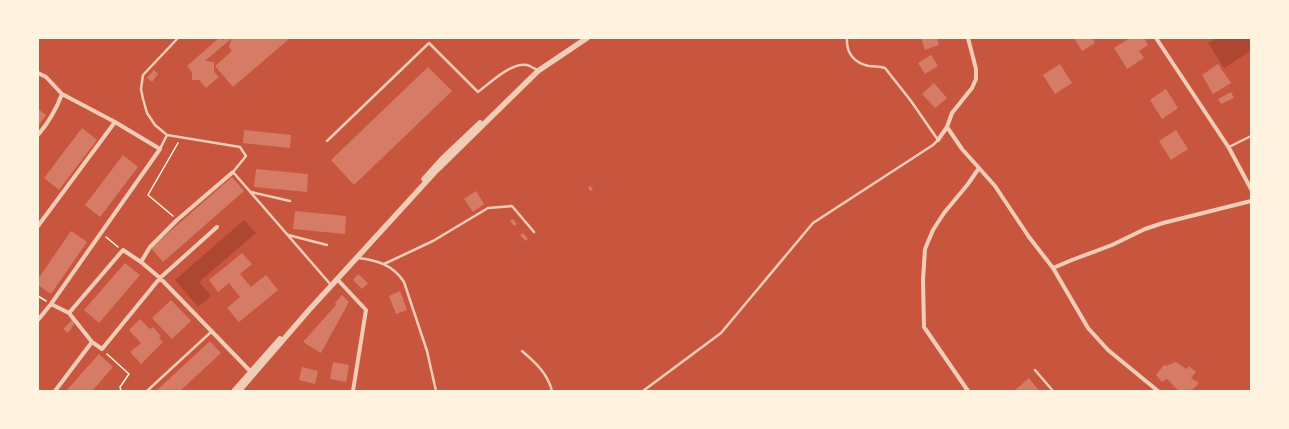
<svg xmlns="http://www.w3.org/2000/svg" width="1289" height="429" font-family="Helvetica,sans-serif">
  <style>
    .green { fill: #ae4732 }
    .building { fill: #d67c66 }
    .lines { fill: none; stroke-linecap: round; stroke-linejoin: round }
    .path { stroke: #fff3e0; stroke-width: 1.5 }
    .service { stroke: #f1ccb7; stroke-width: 2.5 }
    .minor { stroke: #f1ccb7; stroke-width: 4 }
    .tertiary { stroke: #f1ccb7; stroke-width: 5.5 }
  </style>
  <rect width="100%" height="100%" fill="#c8553d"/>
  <path class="green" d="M1217,38H1251V51L1224,68L1208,43Z
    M244,220L256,233L199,282L211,296L198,307L175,280Z"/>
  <path class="building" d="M219,38L223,40L225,38H290L233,87L215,66L232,51L229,47L232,38L205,61L214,62V72L219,77L206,88L199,80H192V72L187,66Z
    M921,38H937L939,45L925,50Z
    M1074,38H1092L1095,43L1082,51Z
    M1130,38H1144L1148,45L1139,51L1144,58L1127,69L1114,48Z
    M931,55L938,66L925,74L918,63Z
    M1060,64L1072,83L1055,94L1043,75Z
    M1218,64L1231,83L1213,94L1202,75Z
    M428,67L452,91L354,185L331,160Z
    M154,70L158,74L152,82L147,78Z
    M934,83L947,98L935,108L922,94Z
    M1166,89L1178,108L1162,119L1150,100Z
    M1231,92L1234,98L1221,104L1218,99Z
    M38,109L46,115L38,126Z
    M82,128L97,140L59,190L44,178Z
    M244,130L291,135L290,148L243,143Z
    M1176,130L1188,149L1171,160L1159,141Z
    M123,155L138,167L100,217L85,205Z
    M256,169L308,174L307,192L254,187Z
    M232,177L244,191L163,262L151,248Z
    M591,186L593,190L590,191L588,187Z
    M476,191L484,204L473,212L464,199Z
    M295,211L346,216L345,234L293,229Z
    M513,219L517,224L514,226L510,221Z
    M71,231L87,242L51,294L38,285V279Z
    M523,233L528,239L525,241L520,235Z
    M242,253L252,264L240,274L251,287L266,275L278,290L239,322L227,308L240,297L229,283L218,292L209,280Z
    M125,263L140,275L99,323L84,310Z
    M358,274L368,283L362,289L353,280Z
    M400,291L407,310L396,314L389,296Z
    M342,295L349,302L321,353L303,342L336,305L335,303Z
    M171,300L191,321L172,339L152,318Z
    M73,319L74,324L68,333L63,329Z
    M140,319L150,329L153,327L161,336L159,338L163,342L141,364L130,352L141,343L129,330Z
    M210,341L221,353L180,391H156Z
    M99,354L113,367L92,391H66Z
    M333,362L349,365L346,382L330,379Z
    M1176,362L1186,369L1189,366L1196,372L1191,378L1199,383L1191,391H1179L1167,379L1162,382L1156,375L1164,365L1167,366L1170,364Z
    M302,367L318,371L315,384L299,380Z
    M1029,378L1039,391H1014Z"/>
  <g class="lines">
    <path class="path" d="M173,216L148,195L178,143
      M106,237L118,247
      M38,296L46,301
      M107,354L129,374L120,387L121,391"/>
    <path class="service" d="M167,135L240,147L246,156L233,172L331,285
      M327,141L429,43L478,92C490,83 511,62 527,65C531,66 534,69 538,70
      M1229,147L1251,136
      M160,149L167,135L155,125L147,113L143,99L141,89L143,75L178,38
      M251,192L290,201
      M288,235L327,245
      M358,258C377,260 393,265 404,282L427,351L436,391
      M384,264L433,241L488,208L512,206L534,232
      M522,351C535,362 548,374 552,391
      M1035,370L1053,391
      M147,391L211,332
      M643,391L721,333L813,223L933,145L938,140L911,101L885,68C879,66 875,67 869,66C854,63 846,53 847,38"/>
    <path class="minor" d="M1156,38L1229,148L1251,189
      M38,73L46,77L62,94L115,122L160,149L51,304L38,320
      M947,127L962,149L979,168L968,184L944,213L933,230L925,249L923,280L924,327L968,391
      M38,135C49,122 56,110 62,94
      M938,140L947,127L952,113L972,88L976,79V69L968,38
      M979,168L995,186L1029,237L1053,268L1088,328L1108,350L1158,391
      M233,172L177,220L150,247L141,262L160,278L253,374
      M38,226L115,122
      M1053,268L1072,260L1112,245L1145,229L1163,223L1251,201
      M337,279L366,310L353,391
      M51,304L69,313L92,342
      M69,313L123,250L141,262
      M55,391L92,342L102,349L160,278L217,227"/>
    <path class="tertiary" d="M424,179L442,159L480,123
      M234,391L280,339
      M239,391L309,310L436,171L538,71L587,38"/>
  </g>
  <rect width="1289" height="429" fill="none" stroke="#fff3e0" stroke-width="78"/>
</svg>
